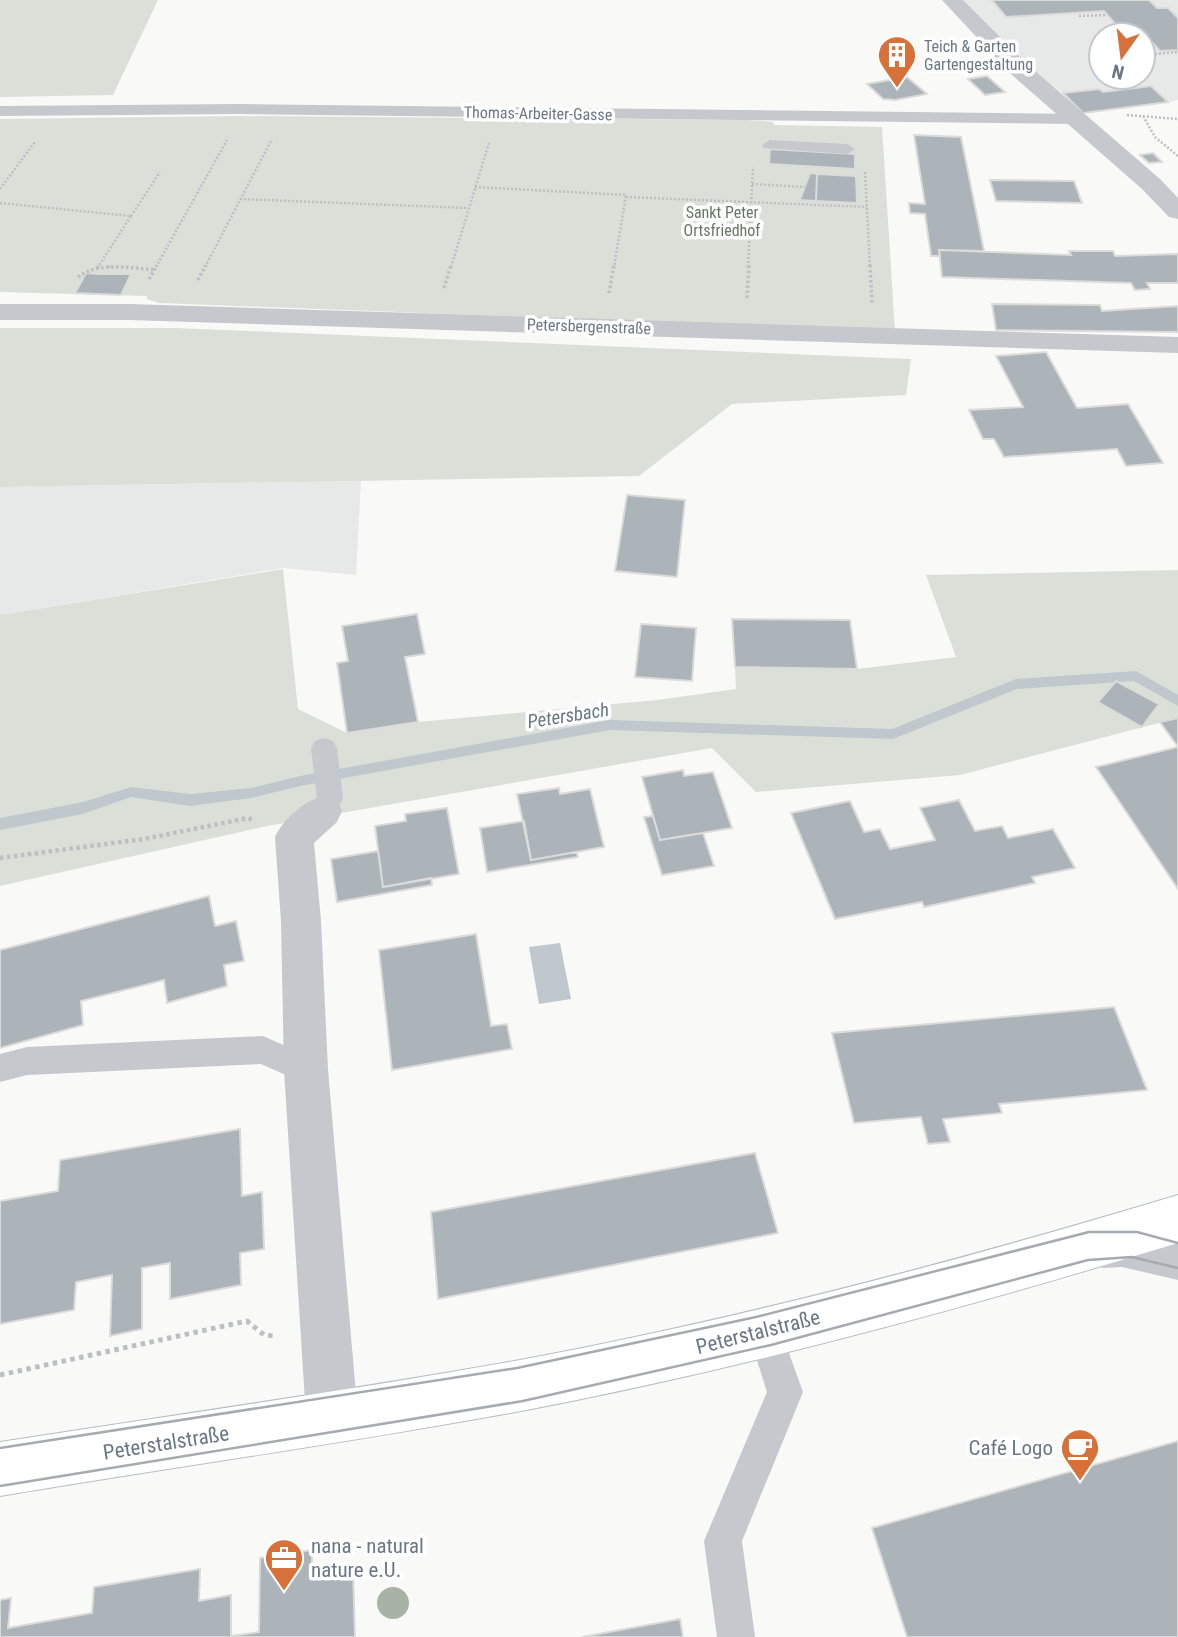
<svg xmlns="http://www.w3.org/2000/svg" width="1178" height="1637" font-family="'Roboto Condensed',sans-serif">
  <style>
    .built { fill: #e7e8e8; fill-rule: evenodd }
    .green { fill: #dae0d8 }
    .water { fill: #c0c7cd }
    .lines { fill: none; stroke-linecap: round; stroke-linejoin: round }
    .stream { fill: #c0c7cd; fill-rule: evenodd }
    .building { fill: #acb3b9; stroke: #dbdbd9; stroke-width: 2 }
    .secondary-casing { stroke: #b8bcc0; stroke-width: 2 }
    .path-far3 { stroke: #bdbfc2; stroke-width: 2.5; stroke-dasharray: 2 2; stroke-linecap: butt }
    .path-far2 { stroke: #bdbfc2; stroke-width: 3.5; stroke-dasharray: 2.5 2.5; stroke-linecap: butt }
    .path-far1 { stroke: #bdbfc2; stroke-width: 4.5; stroke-dasharray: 3.5 3.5; stroke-linecap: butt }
    .path { stroke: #bdbfc2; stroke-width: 5; stroke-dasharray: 4.5 4.5; stroke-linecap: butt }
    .lane { fill: #c5c8cc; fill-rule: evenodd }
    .street { fill: #c5c8cc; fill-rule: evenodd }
    .secondary { fill: #fff; fill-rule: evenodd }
    .tram { stroke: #a6abb1; stroke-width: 2.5 }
    .tree { fill: #a8b2a7 }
    .labels { text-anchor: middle; stroke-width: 7; stroke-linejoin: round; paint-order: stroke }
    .far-poi-label { font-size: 16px; fill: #6a7786; stroke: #fff; text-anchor: start }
    .far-street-label { font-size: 16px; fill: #6a7786; stroke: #fff }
    .far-park-label { font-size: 16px; fill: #667865; stroke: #fff }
    .water-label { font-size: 19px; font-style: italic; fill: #677781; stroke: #fff }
    .near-street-label { font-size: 21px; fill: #6a7786; stroke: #fff }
    .near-poi-label { font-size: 21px; fill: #6a7786; stroke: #fff; text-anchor: end }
  </style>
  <rect width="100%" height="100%" fill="#f9f9f7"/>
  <path class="built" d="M960,0H1178V100L1168,102L1151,86L1103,92L1099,89L1063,93L1043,81ZM1101,35H1143V77H1101Z
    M361,481L356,575L283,568L0,615V487Z"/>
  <path class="green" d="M0,0H158L113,95L0,97Z
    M239,116L748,120L773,122L774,125L882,127L895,331L159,303L147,299V296L0,292V119Z
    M0,328H176L911,359L906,395L732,404L639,476L0,487Z
    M283,569L298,709L347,733L418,722L657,700L736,689L735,667L857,669L956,657L926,575L1178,570V718L960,775L756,792L712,748L267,826L0,886V615Z"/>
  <path class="water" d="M560,943L571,999L539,1004L529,947Z"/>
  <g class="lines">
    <path class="stream" d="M1136,671L1178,695V706L1134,681L1017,689L893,739L610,730L300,786L251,798L190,806L131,797L83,814L0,830V818L83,802L131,787L190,794L251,788L300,776L610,720L892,729L1016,679Z"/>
  </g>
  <path class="building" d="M992,0H1149L1157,8H1168L1178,18V50L1160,51L1142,31L1130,32L1125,26L1118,27L1104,11L1006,17Z
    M987,76L1005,92L985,95L968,79Z
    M907,77L927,94L895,100L883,99L867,84Z
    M1151,86L1168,102L1083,113L1063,93L1099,89L1103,92Z
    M914,135L961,137L984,251L939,250L940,256H931L925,214L910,213L909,203L925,204Z
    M770,149L855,154V169L769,164Z
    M1153,153L1162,162L1149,163L1140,155Z
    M810,173L817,174L816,201L800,200Z
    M817,174L856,176L857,203L816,201Z
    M990,180L1074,181L1082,203L996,201Z
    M939,250L1071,255L1069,251H1113L1115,256L1178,254V283H1147L1150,289L1135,290L1131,283L942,277Z
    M86,273L99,274H131L121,295L75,293Z
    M992,304L1100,305L1102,311L1178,306V332L996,330Z
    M1046,352L1077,408L1128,404L1163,463L1126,466L1117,449L1004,457L994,439H983L969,410L1023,407L996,356Z
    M627,495L685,500L677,577L615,571Z
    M417,614L425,654L405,657L418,722L347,733L337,663L348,661L342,626Z
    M732,619L850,620L857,669L735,667Z
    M641,624L696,628L692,681L635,677Z
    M1116,681L1159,704L1142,727L1098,702Z
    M1178,718V889L1096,767L1178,747L1160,722Z
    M683,770L684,776L713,772L732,828L660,840L642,777Z
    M559,788L560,794L590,789L604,847L531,860L517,794Z
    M959,800L975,831L1002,826L1008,838L1053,829L1075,868L1032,877L1035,883L924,907L922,902L835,919L791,813L850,801L864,832L880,829L890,849L935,840L920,808Z
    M447,808L459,874L383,887L375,826L406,821L405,814Z
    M653,816L660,840L703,833L714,866L662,875L644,817Z
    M524,821L531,860L576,852L578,857L487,872L480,828Z
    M378,851L383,887L431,878L432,885L337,902L331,859Z
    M209,896L215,926L236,921L244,961L224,965L227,986L167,1003L164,980L81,1001L83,1025L0,1048V950Z
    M476,934L491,1026L507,1024L512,1049L392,1070L379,950Z
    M1114,1007L1147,1090L999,1104L1002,1113L943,1119L950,1142L928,1144L921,1117L854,1123L832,1033Z
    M240,1129L242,1196L262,1192L264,1249L240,1253L241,1285L170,1299V1263L142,1268V1329L110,1336L112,1275L76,1282L74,1310L0,1324V1201L58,1191L60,1160Z
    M755,1153L778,1233L438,1299L431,1212Z
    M1178,1441V1637H907L872,1528Z
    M312,1550V1577L353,1569L355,1637H0V1600L11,1598L8,1628L92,1613L94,1587L200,1569L199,1601L231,1595V1636L259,1632L260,1558Z
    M680,1619L683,1637H582Z"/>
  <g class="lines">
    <g class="secondary-casing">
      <path id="secondary" d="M1178,1195V1243C963,1309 742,1369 521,1411C348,1443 173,1467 0,1496V1442C173,1415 348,1391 520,1360C742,1319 962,1260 1178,1195Z"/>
    </g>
    <path class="path-far3" d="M1079,16L1107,15
      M1143,55L1178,52
      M1127,115L1178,119
      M1143,116L1155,137L1178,156
      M865,172L870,267
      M752,184L805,187
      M475,187L626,195L614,267
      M0,189L35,142
      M626,197L867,207
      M240,199L468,208
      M0,203L131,216L98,267
      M131,216L160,172
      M108,267H118
      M156,267L227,140
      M205,267L272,139
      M451,267L489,143
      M748,267L753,167"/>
    <path class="path-far2" d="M870,265L872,303
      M97,268L99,265
      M78,277C100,261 129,268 155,270
      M149,279L157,265
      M198,280L206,265
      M444,288L451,265
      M609,293L614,265
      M747,298L749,265"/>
    <path class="path-far1" d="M0,858L144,839L248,818L255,821"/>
    <path class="path" d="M0,1375L247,1321L264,1335L275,1336"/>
    <path class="lane" d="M240,104L1077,114L1085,119L1077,124L240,114L0,116V106Z
      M770,140L847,144L855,149L847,154L764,148L762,145Z
      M324,738L333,741L337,748L343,799L339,806L330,809L321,806L317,799L311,748L315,741Z
      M263,1036L317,1060L321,1070L317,1080L306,1084L261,1064L27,1075L0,1082V1054L27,1047Z
      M765,1315L777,1320L803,1392L742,1541L755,1637H717L704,1541L767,1392L748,1332L753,1320Z"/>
    <path class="street" d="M942,0H963L1027,64L1160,179L1178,198V219L1169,217L1142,189L1011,74Z
      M0,304H129L1178,337V353L129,320H0Z
      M323,796L337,800L342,811L337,822L314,843L321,921L328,1070L358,1417L350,1435L332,1443L314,1435L306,1417L284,1070L281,921L275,837C284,818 303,802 323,796Z
      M1122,1219L1178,1232V1280L1122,1267L1103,1268L1086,1261L1079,1244L1086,1227L1103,1220Z"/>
    <use href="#secondary" class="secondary"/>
    <path class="tram" d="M0,1448L517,1368L756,1317L1089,1232H1137L1178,1243
      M0,1486L523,1401L771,1345L1088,1260L1132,1257L1178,1268"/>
  </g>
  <circle class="tree" cx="393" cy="1603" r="16"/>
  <defs>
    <g id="building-pin" transform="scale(2.0125)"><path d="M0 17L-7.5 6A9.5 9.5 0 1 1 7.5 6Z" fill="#d77039" stroke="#fff"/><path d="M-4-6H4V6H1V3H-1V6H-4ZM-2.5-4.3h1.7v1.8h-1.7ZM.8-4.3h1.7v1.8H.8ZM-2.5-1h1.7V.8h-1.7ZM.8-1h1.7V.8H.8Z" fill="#fff"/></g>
    <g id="cafe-pin" transform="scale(2.0125)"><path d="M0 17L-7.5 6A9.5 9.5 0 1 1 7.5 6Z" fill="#d77039" stroke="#fff"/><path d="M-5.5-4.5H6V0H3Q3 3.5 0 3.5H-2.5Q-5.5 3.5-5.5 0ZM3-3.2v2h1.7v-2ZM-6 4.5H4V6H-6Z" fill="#fff"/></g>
    <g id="office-pin" transform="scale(2.0125)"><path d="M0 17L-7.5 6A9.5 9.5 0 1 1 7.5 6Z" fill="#d77039" stroke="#fff"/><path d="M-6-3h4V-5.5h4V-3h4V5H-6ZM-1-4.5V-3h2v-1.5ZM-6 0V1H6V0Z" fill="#fff"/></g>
  </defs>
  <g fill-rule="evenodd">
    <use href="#building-pin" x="897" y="55"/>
    <use href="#cafe-pin" x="1080" y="1448"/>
    <use href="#office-pin" x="284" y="1558"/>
  </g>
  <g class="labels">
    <g class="far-poi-label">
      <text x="924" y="52">Teich &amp; Garten<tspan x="924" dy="18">Gartengestaltung</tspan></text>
    </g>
    <g class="far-street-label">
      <text transform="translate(538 113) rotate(1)" y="6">Thomas-Arbeiter-Gasse</text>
      <text transform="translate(589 326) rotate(2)" y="6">Petersbergenstraße</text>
    </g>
    <g class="far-park-label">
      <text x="722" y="218">Sankt Peter<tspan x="722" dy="18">Ortsfriedhof</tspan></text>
    </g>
    <g class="water-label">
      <text transform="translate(568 715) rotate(-9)" y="7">Petersbach</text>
    </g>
    <g class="near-street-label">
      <text transform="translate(758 1332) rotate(-14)" y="7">Peterstalstraße</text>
      <text transform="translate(166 1443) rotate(-9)" y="7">Peterstalstraße</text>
    </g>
    <g class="near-poi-label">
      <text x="1053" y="1455">Café Logo</text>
      <text x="311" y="1553" text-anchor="start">nana - natural<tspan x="311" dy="24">nature e.U.</tspan></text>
    </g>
  </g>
  <g transform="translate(1122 56) rotate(194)"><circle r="33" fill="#ffffff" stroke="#c3c9cf" stroke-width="2"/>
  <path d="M0-5L12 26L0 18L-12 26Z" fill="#d77039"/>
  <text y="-10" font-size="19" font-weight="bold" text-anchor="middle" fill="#6a7786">N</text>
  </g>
</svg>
